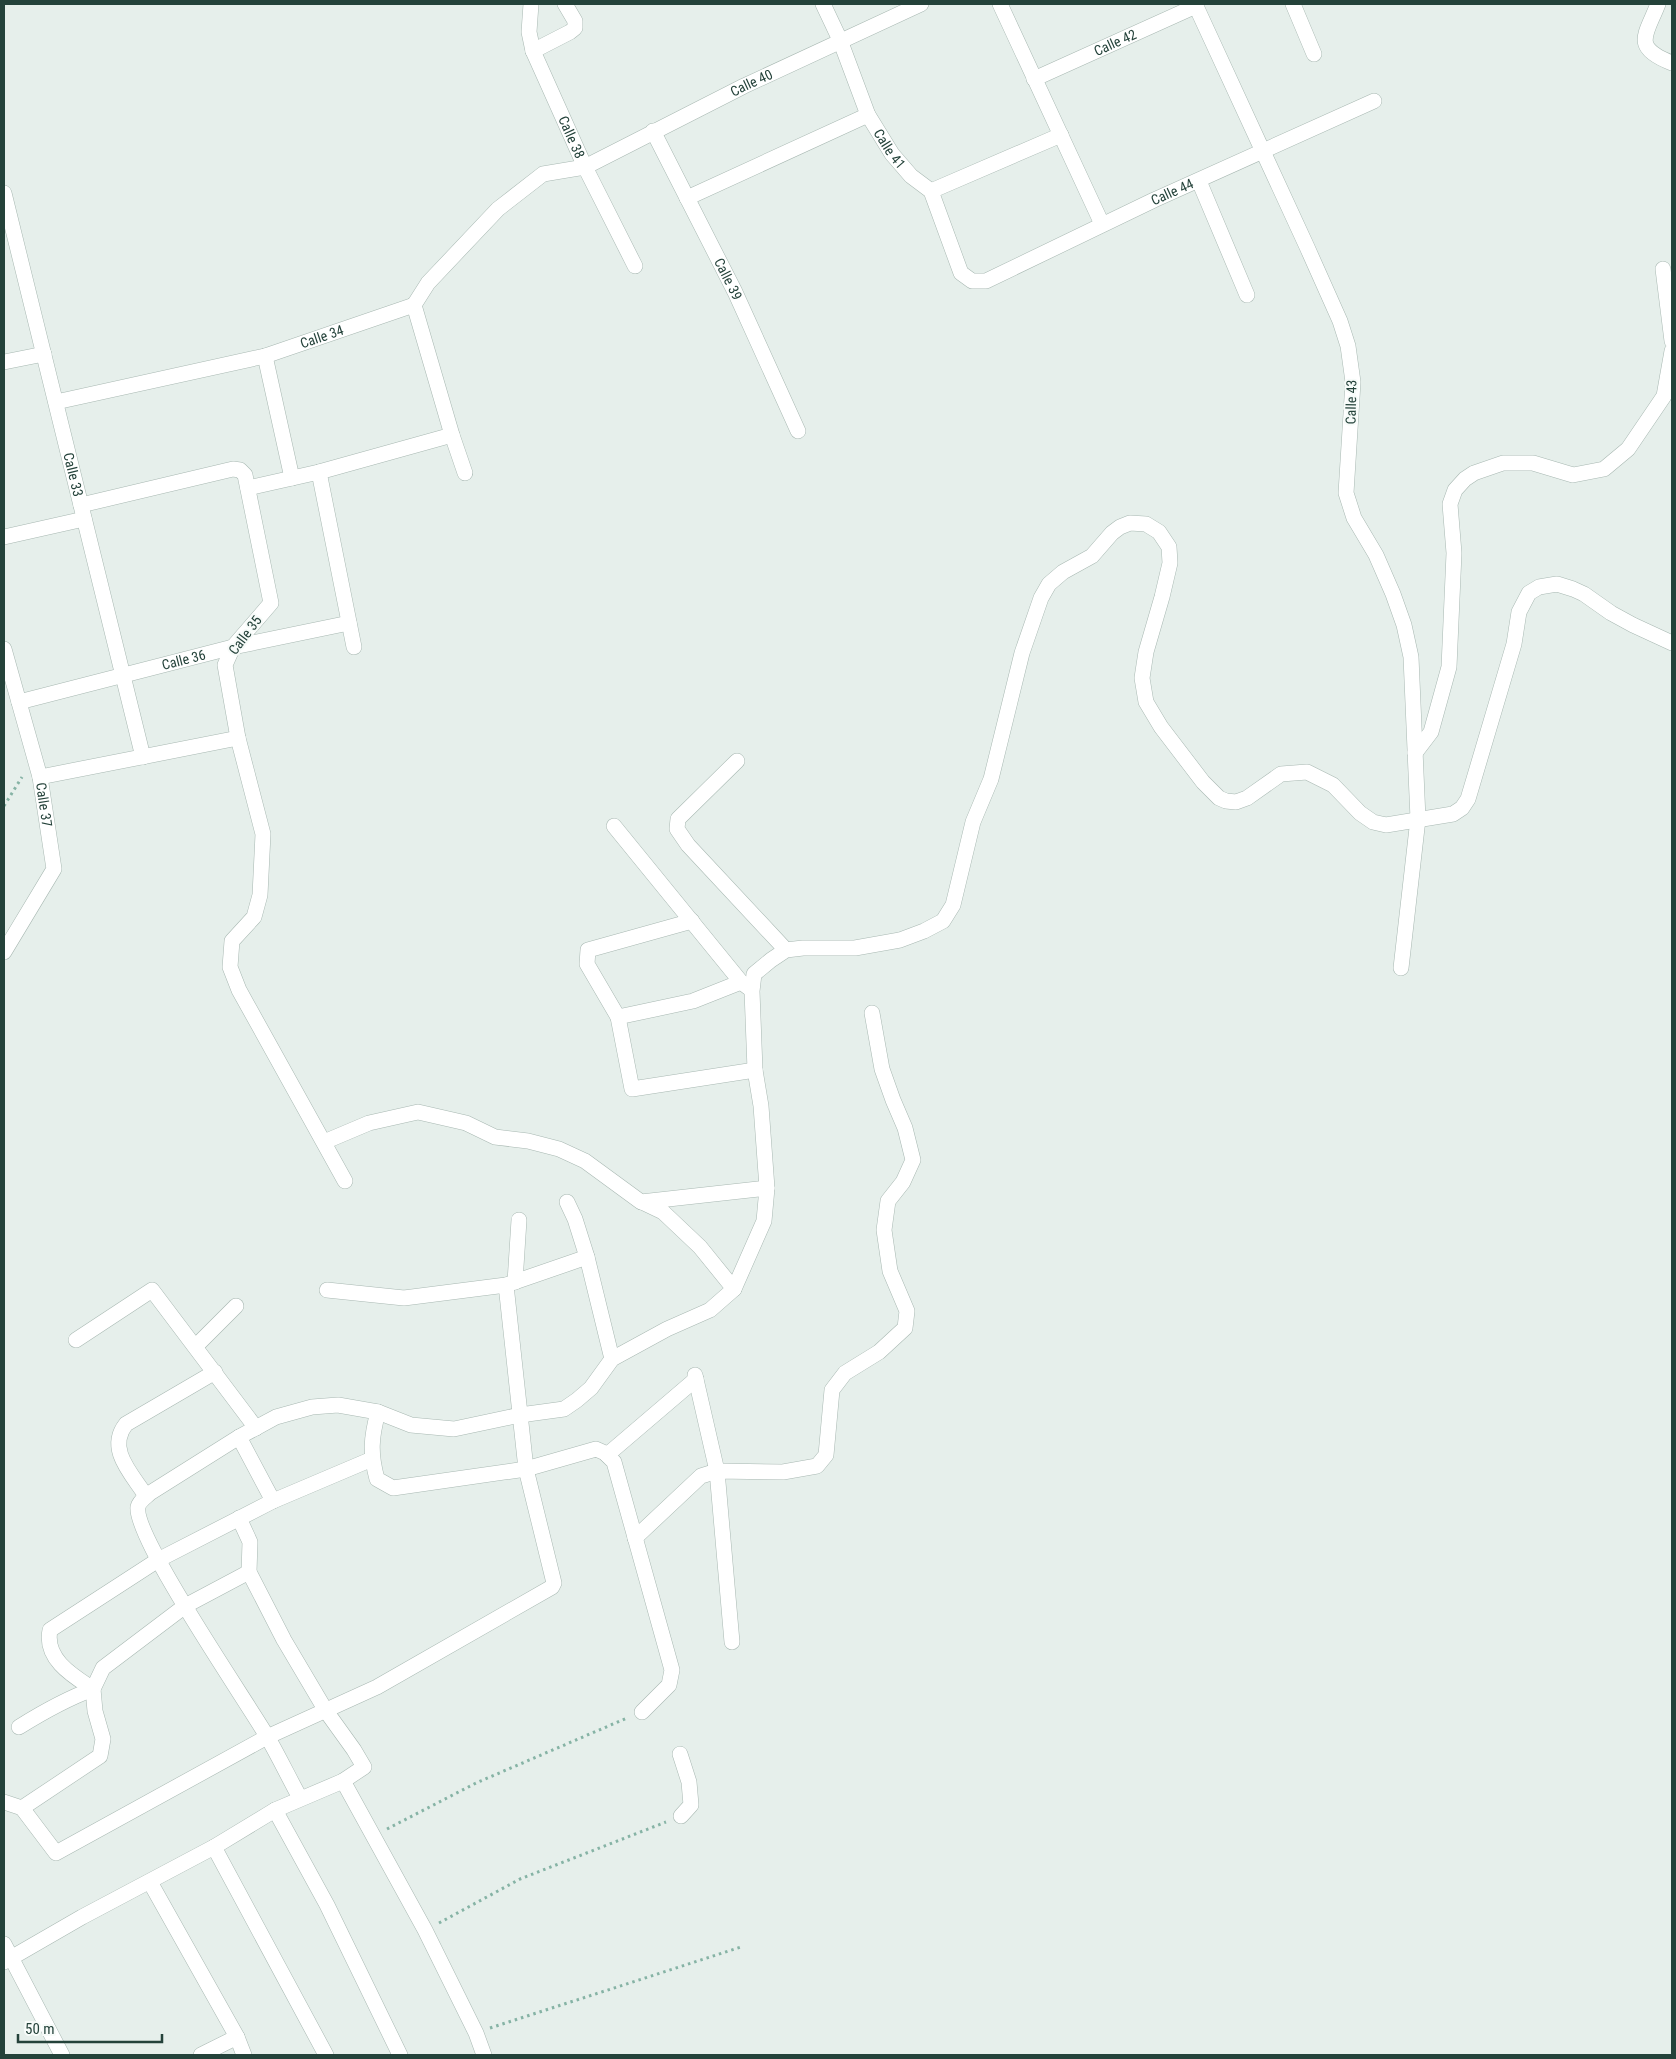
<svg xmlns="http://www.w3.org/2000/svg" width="1676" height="2059" font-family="'Roboto Condensed',sans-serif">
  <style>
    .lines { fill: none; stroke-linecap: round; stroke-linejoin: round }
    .minor-casing { stroke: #a8b8b2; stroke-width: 16 }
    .path { stroke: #86b3a5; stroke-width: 3; stroke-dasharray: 2.5 4; stroke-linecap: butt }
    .minor { stroke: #fff; stroke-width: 15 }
    .labels { text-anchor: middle; stroke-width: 4; stroke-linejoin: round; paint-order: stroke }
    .street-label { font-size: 14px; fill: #24423a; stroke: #f7fbf9 }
  </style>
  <rect width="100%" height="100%" fill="#e6efeb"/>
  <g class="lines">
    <g class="minor-casing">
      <g id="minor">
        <path id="s1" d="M531,4L529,32L533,51L585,167L635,266"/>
        <path id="s2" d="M823,4L840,40L868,115L892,154L911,176L931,191L961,273L972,281H986L1154,200L1374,101"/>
        <path d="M1000,4L1102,224"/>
        <path d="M1195,4L1307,247L1340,321L1348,346L1353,382L1346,493L1354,518L1376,555L1393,594L1404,625L1411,657L1418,819L1401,968"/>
        <path d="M1293,4L1314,54"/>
        <path d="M1658,4C1646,35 1631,47 1672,63"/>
        <path d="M533,51L570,32L575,28V21L565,4"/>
        <path id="s3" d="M1034,79L1196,6"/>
        <path id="s4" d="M653,131L735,292L798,431"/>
        <path d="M1199,181L1247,295"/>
        <path d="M931,191L1061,135"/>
        <path id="s5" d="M4,193L143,757"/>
        <path d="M687,198L868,115"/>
        <path d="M1663,269L1672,341"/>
        <path id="s6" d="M414,305L428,283L498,209L543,174L585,167L744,86L921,4"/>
        <path d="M414,305L452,435L465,473"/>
        <path d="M265,356L292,478"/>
        <path d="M4,362L44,354"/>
        <path id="s7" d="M56,402L265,356L414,305"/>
        <path d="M319,472L354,647"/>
        <path d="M248,488L319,472L452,435"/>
        <path d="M81,505L233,469L240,470L245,475L271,603L233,647L225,665L238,738L263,834L260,895L254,917L232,941L230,967L239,990L345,1181"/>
        <path d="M4,537L84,519"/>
        <path id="s8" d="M4,649L40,777L54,869L4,952"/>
        <path id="s9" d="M19,702L233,647L349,623"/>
        <path d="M1415,753L1431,732L1449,667L1454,553L1450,504L1455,490L1465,479L1474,473L1503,463H1533L1573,475L1604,469L1628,449L1664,396L1672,351"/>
        <path d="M737,761L678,819L677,829L688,845L786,950"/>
        <path d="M40,777L238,738"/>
        <path d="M614,826L741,982L749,988"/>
        <path d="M692,921L588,950L587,964L618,1017L693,1001L741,982"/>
        <path d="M618,1017L632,1089L755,1070"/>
        <path d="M324,1142L369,1123L418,1112L466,1123L495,1137L528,1141L559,1149L585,1161L641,1202L767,1188"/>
        <path d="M567,1202L575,1219L587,1257"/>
        <path d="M642,1202L663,1212L700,1247L734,1289"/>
        <path d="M515,1282L519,1220"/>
        <path d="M327,1290L404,1298L506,1285L587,1257L612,1359"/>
        <path d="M76,1340L152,1290L256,1428"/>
        <path d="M196,1346L236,1306"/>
        <path d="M695,1375L717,1471L732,1642"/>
        <path d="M378,1412C371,1438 370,1453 377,1479L393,1488L526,1469L596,1449L605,1453L614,1462L672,1670L669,1685L642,1712"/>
        <path d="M239,1437L273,1501"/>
        <path d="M607,1455L696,1379"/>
        <path d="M146,1496C132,1474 106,1449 126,1424L215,1372"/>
        <path d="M635,1538L701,1476L717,1471L783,1472L817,1466L826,1455L832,1390L845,1373L879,1352L905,1328L907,1311L890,1271L884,1230L888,1201L903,1182L913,1160L905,1128L893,1100L882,1069L872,1013"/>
        <path d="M93,1689C73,1676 44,1659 50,1630L158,1560L273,1501L372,1459"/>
        <path d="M19,1727C43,1712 66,1699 93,1689"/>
        <path d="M680,1754L689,1782L691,1805L681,1816"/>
        <path d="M343,1781L425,1930L476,2033L484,2055"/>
        <path d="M300,1798C289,1778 279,1757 268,1738C247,1702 133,1536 138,1507C139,1501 146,1497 150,1493L239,1437L276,1417L312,1407L338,1405L378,1412L411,1425L454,1429L520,1415L564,1409L577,1400L591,1388L612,1359L667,1329L710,1310L734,1289L764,1221L767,1188L761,1106L755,1070L752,991L754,974L771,960L786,950L803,948H855L900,940L924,931L943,921L953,905L973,822L991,779L1022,653L1041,598L1049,584L1063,572L1092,556L1112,533L1120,527L1130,523L1146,524L1159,532L1169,547L1170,563L1162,597L1146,652L1142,678L1146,702L1161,727L1203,782L1219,798L1226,801L1236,802L1247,798L1281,774L1307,772L1333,785L1360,813L1373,822L1386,825L1453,814L1462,808L1468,799L1514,644L1519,612L1529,593L1539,587L1557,584L1573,589L1584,594L1611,613L1633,625L1672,643"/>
        <path d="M4,1802L22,1808L56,1853L267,1737L377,1687L552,1587L554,1583L526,1469L506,1285"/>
        <path d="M22,1808L100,1756L103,1739L95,1711L93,1689L103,1668L185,1606L249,1572"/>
        <path d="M275,1810L327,1905L400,2055"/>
        <path d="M214,1847L326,2055"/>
        <path d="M150,1882L237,2037L244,2055"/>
        <path d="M4,1944L62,2055"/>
        <path d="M4,1962L82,1917L214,1847L275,1810L343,1781L364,1767L354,1750L326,1711L284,1640L249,1572L250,1542L239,1518"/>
        <path d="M201,2055L237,2037"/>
      </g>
    </g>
    <path class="path" d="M4,806L22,777
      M387,1829L476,1783L627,1718
      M439,1923L520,1879L666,1822
      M490,2028L741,1947"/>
    <use href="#minor" class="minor"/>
  </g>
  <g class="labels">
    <g class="street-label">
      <text dy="5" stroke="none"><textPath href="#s3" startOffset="89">Calle 42</textPath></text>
      <text dy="5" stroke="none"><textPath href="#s6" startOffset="414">Calle 40</textPath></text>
      <text dy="5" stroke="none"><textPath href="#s1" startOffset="142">Calle 38</textPath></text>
      <text dy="5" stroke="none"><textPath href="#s2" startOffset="160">Calle 41</textPath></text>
      <text dy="5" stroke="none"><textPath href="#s2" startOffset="541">Calle 44</textPath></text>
      <text dy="5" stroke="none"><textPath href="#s4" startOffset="166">Calle 39</textPath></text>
      <text dy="5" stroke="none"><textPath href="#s7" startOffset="274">Calle 34</textPath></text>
      <text transform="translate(1351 402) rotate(-89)" y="5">Calle 43</text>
      <text dy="5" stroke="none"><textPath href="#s5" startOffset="290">Calle 33</textPath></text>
      <text transform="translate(245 635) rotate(-53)" y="5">Calle 35</text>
      <text dy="5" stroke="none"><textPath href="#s9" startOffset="170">Calle 36</textPath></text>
      <text dy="5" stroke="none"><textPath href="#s8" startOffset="161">Calle 37</textPath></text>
    </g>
  </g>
  <rect width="1676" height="2059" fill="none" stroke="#24423a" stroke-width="10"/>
  <path d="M18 2034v8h144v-8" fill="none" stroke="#24423a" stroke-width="2.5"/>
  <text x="25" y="2034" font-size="15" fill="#24423a" stroke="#f7fbf9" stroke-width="4" paint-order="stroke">50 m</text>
</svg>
